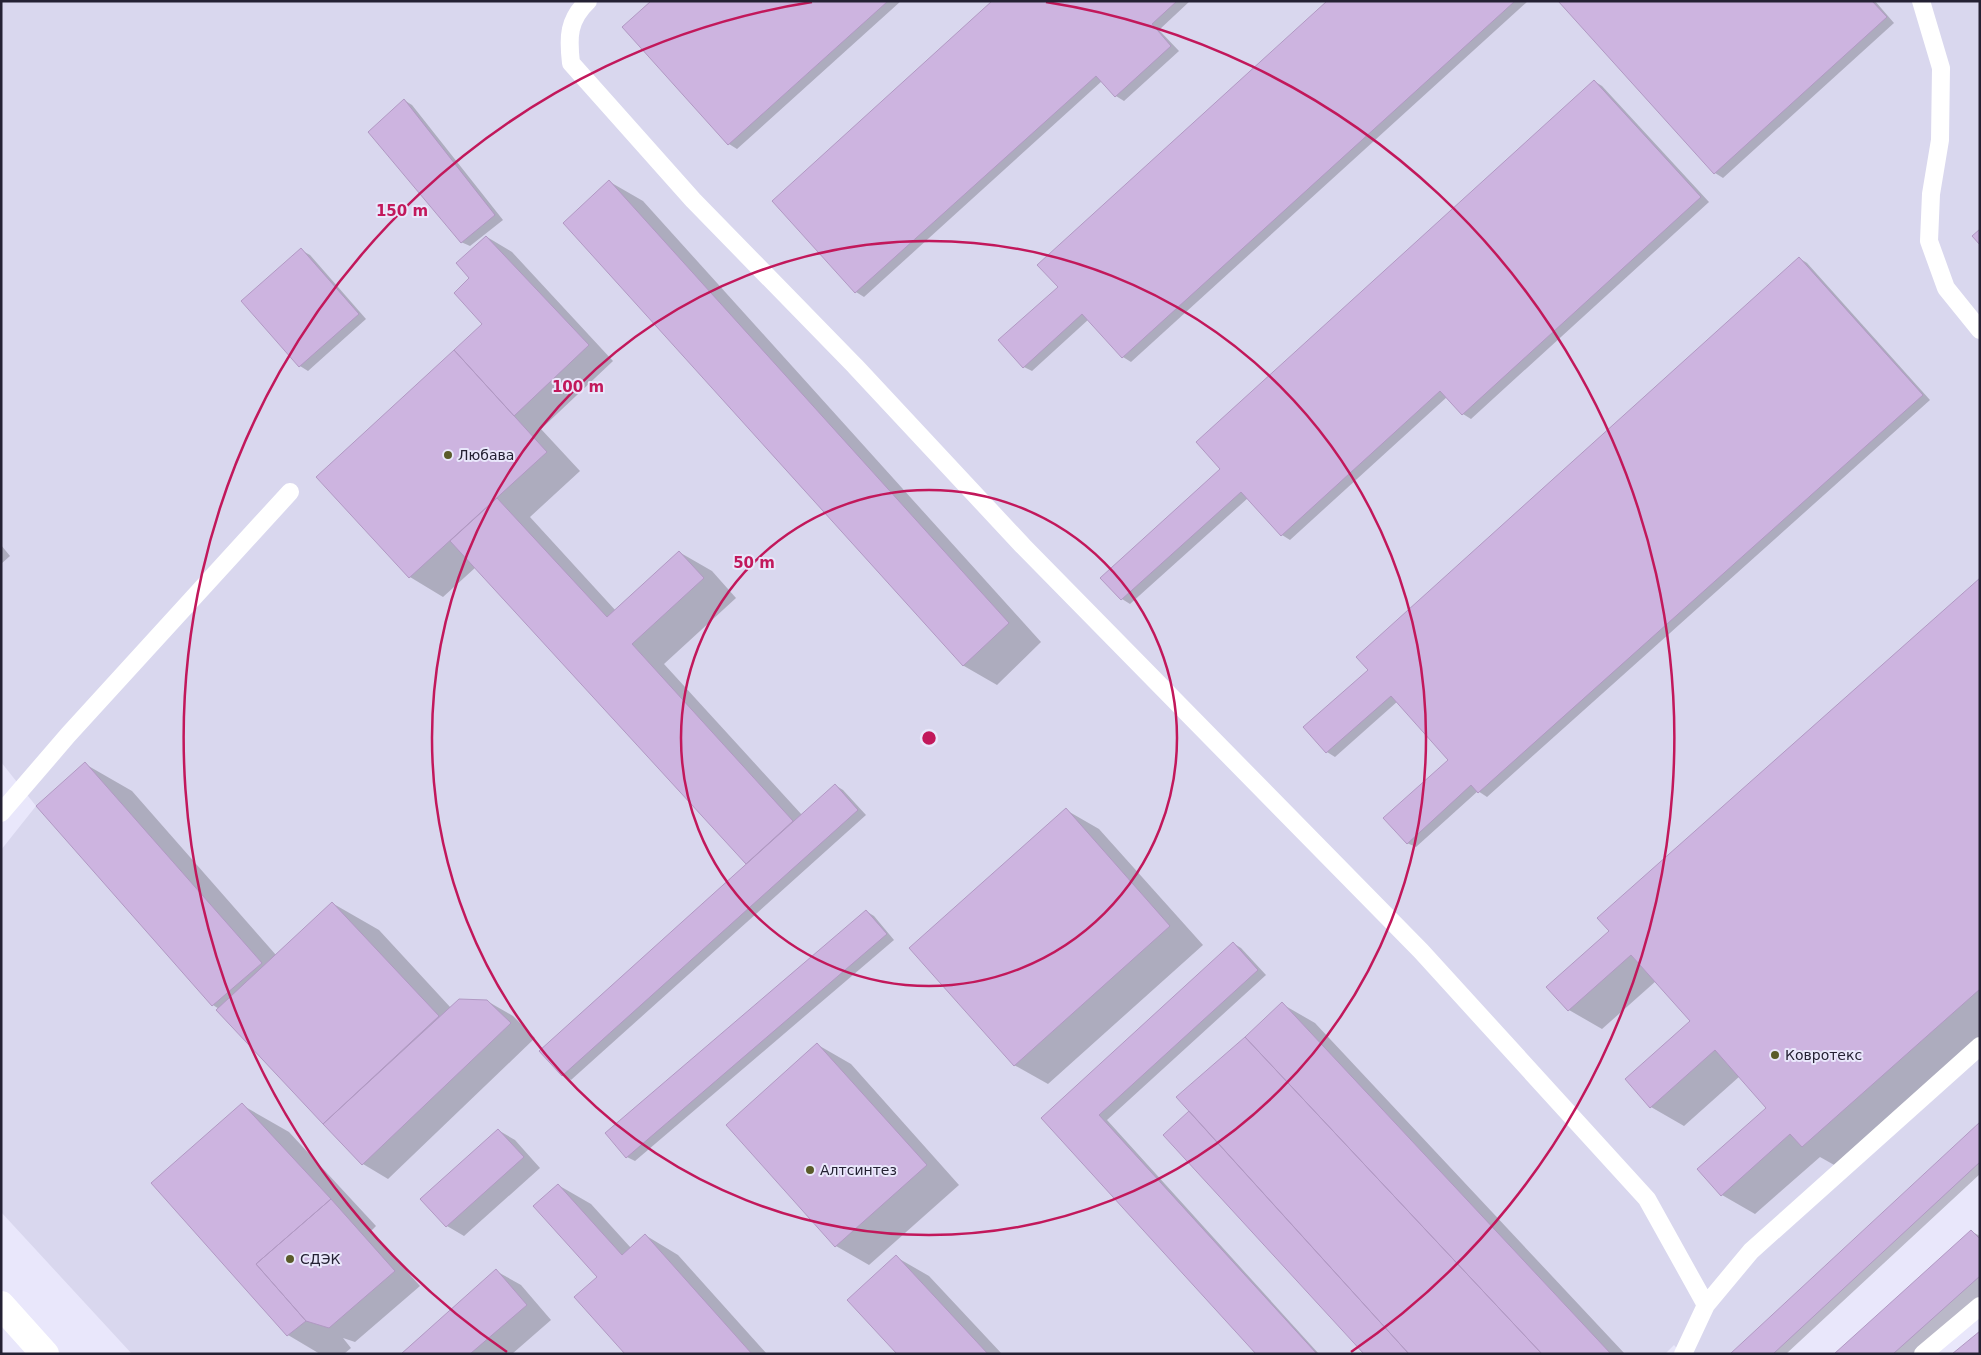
<svg xmlns="http://www.w3.org/2000/svg" width="1981" height="1355" font-family="'DejaVu Sans',sans-serif">
  <style>
    .built { fill: #d9d7ee }
    .shadow { fill: #0003 }
    .building { fill: #cdb4e0; stroke: #b199c3 }
    .lines { fill: none; stroke-linecap: round; stroke-linejoin: round }
    .lane { stroke: #fff; stroke-width: 18 }
    .secondary { stroke: #fff; stroke-width: 28 }
    .ring { fill: none; stroke: #c2185b; stroke-width: 2.5 }
    .poi-dot { fill: #5a5b29; stroke: #e9e7fb; stroke-width: 2 }
    .labels { text-anchor: middle; stroke-width: 4; stroke-linejoin: round; paint-order: stroke }
    .poi-label { font-size: 14px; fill: #242133; stroke: #e9e7fb; text-anchor: start }
    .centre { fill: #c2185b; stroke: #e9e7fb; stroke-width: 2.5 }
    .ring-label { font-size: 15px; text-anchor: middle; font-weight: bold; fill: #c2185b; stroke: #e9e7fb; stroke-width: 4; stroke-linejoin: round; paint-order: stroke }
  </style>
  <rect width="100%" height="100%" fill="#e9e7fb"/>
  <path class="built" d="M1,1H1980V1122L1730,1354H1682L1674,1345L1665,1354H132L1,1212V850L36,806L1,762Z"/>
  <path class="shadow" d="M653,1H901L737,149L729,144L624,28Z
    M994,1H1190L1159,30L1179,51L1124,101L1116,96L1102,81L864,297L856,292Z
    M1329,1H1528L1131,362L1123,357L1089,319L1032,371L1024,367Z
    M1559,1H1875L1894,23L1723,178L1715,173Z
    M1594,81L1602,86L1709,202L1471,419L1463,414L1447,397L1290,540L1282,535L1248,498L1130,604L1122,599L1102,578L1222,469Z
    M404,100L412,105L503,220L470,246L461,242Z
    M610,182L643,201L1041,642L997,685L964,666L564,223Z
    M487,237L512,252L613,361L541,429L580,471L530,517L616,611L679,552L712,571L736,598L664,664L802,815L835,785L843,790L866,815L571,1080L563,1075L541,1051L748,864L476,567L443,597L410,577L318,477L484,324L471,278Z
    M301,250L310,255L366,319L308,371L300,366Z
    M1799,258L1807,263L1930,400L1487,797L1478,791L1416,847L1407,843L1450,760L1398,701L1335,757L1327,752L1305,727L1369,670Z
    M1,545L10,556L1,564Z
    M1980,579V1038L1836,1166L1820,1157L1755,1214L1722,1195L1768,1108L1740,1076L1684,1126L1651,1107L1692,1021L1656,981L1602,1029L1569,1010L1611,931Z
    M85,764L132,791L276,955L332,903L379,930L451,1008L487,1001L513,1016L535,1038L388,1179L363,1164L219,1009L213,1005L38,806Z
    M1066,810L1099,829L1203,945L1048,1084L1014,1065Z
    M866,911L874,916L894,940L635,1161L627,1157Z
    M1233,943L1241,948L1266,975L1107,1120L1319,1354H1258L1043,1118Z
    M1282,1004L1315,1023L1625,1354H1366L1190,1111Z
    M818,1045L851,1064L959,1185L869,1265L836,1246Z
    M242,1105L289,1132L376,1226L371,1231L420,1286L355,1342L343,1338L351,1348L344,1354H320L288,1335Z
    M1980,1124V1174L1786,1354H1731Z
    M498,1130L515,1140L540,1168L464,1236L447,1226Z
    M558,1185L591,1204L631,1248L645,1235L678,1255L767,1354H627L599,1277Z
    M1971,1231L1980,1236V1313L1935,1354H1835Z
    M896,1257L929,1276L1002,1354H899Z
    M496,1271L521,1285L551,1320L512,1354H401Z"/>
  <path class="building" d="M651,1H888L728,145L622,27Z
    M992,1H1177L1152,24L1171,46L1115,97L1096,76L855,293L772,201Z
    M1327,1H1515L1122,358L1082,314L1023,368L998,340L1058,287L1037,265Z
    M1558,1H1872L1887,17L1714,174Z
    M1594,80L1701,197L1462,415L1440,391L1281,536L1241,492L1121,600L1100,578L1220,469L1196,442Z
    M404,99L495,215L461,243L368,132Z
    M609,180L1009,623L963,666L563,223Z
    M1980,229V245L1972,236Z
    M486,236L589,345L514,416L454,350L482,324L454,293L469,278L456,263Z
    M301,248L359,314L299,367L241,301Z
    M1799,257L1923,395L1478,793L1471,785L1407,844L1383,818L1448,760L1391,696L1326,753L1303,727L1368,670L1356,657Z
    M454,350L547,452L409,578L316,477Z
    M497,498L607,617L679,551L704,578L632,644L793,821L746,864L450,541Z
    M1980,578V989L1802,1147L1790,1134L1721,1196L1697,1169L1766,1108L1715,1050L1650,1108L1625,1079L1690,1021L1631,955L1568,1011L1546,987L1609,931L1597,918Z
    M85,762L262,963L212,1006L36,806Z
    M835,784L858,810L562,1076L539,1051Z
    M1066,808L1170,926L1014,1066L909,948Z
    M332,902L439,1016L323,1124L216,1010Z
    M866,910L887,934L626,1158L605,1133Z
    M1233,942L1258,970L1099,1115L1317,1354H1256L1041,1118Z
    M459,999L487,1000L511,1023L362,1165L323,1124Z
    M1282,1002L1611,1354H1542L1245,1037Z
    M1245,1037L1542,1354H1409L1176,1097Z
    M817,1043L927,1165L835,1247L726,1125Z
    M242,1103L331,1199L256,1264L306,1321L287,1336L151,1183Z
    M1189,1111L1409,1354H1364L1163,1135Z
    M1980,1122V1162L1773,1354H1730Z
    M498,1129L524,1157L446,1227L420,1199Z
    M558,1184L622,1255L645,1234L752,1354H625L574,1297L597,1277L533,1206Z
    M331,1199L395,1271L329,1328L306,1321L256,1264Z
    M1971,1230L1980,1239V1276L1893,1354H1834Z
    M896,1255L988,1354H897L847,1300Z
    M496,1269L527,1305L470,1354H401Z
    M1980,1331V1354H1952Z"/>
  <g class="lines">
    <path class="lane" d="M588,1C568,20 568,37 571,63L693,200L855,366L1023,546L1421,951L1647,1199L1706,1305
      M1921,1L1941,68L1940,140L1931,194L1929,241L1946,288L1980,330
      M1,813L68,735L290,492
      M1683,1354L1706,1305L1751,1251L1980,1046
      M1923,1354L1980,1306"/>
    <path class="secondary" d="M1,1305L45,1354"/>
  </g>
  <g class="ring">
    <circle cx="929" cy="738" r="248"/>
    <circle cx="929" cy="738" r="497"/>
    <path d="M507 1352A745 745 0 0 1 812 2M1046 2A745 745 0 0 1 1351 1352"/>
  </g>
  <g class="poi-dot">
    <circle cx="448" cy="455" r="5"/>
    <circle cx="1775" cy="1055" r="5"/>
    <circle cx="810" cy="1170" r="5"/>
    <circle cx="290" cy="1259" r="5"/>
  </g>
  <g class="labels">
    <g class="poi-label">
      <text x="458" y="460">Любава</text>
      <text x="1785" y="1060">Ковротекс</text>
      <text x="820" y="1175">Алтсинтез</text>
      <text x="300" y="1264">СДЭК</text>
    </g>
  </g>
  <circle cx="929" cy="738" r="8" class="centre"/>
  <g class="ring-label">
    <text x="402" y="216">150 m</text>
    <text x="578" y="392">100 m</text>
    <text x="754" y="568">50 m</text>
  </g>
  <rect width="1981" height="1355" fill="none" stroke="#242133" stroke-width="5"/>
</svg>
